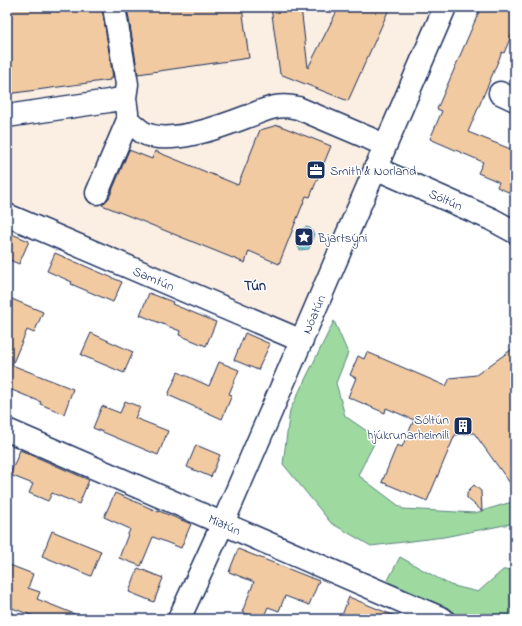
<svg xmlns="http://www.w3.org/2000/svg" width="522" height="626" font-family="'Indie Flower',sans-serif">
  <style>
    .built { fill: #fbefe3 }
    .green { fill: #9ed9a0; stroke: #5c847f }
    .water { fill: #7ccdd3; stroke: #558ea4 }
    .building { fill: #f1caa1; stroke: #1b2f5e }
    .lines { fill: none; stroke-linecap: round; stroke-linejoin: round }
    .minor-casing { stroke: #1b2f5e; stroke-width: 25 }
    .minor { stroke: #fff; stroke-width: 22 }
    .labels { text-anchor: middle; stroke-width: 3; stroke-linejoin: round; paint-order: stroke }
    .poi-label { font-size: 13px; fill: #1b2f5e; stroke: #fff; text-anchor: start }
    .street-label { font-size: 13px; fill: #1b2f5e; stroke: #fff }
    .neighbourhood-label { font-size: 14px; font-weight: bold; fill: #1b2f5e; stroke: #fff }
  </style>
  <rect width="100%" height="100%" fill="#fff"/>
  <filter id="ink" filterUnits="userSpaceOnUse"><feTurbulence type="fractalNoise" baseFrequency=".025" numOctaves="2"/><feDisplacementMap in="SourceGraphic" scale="8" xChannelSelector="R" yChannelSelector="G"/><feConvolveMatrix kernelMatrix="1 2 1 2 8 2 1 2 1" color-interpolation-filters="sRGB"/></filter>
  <g filter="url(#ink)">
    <path class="built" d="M7,7H434L363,166L295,329L7,210Z"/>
    <path class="green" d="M334,321L348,353L336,383L345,416L377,438L358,475L403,509L475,513L515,501V523L444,537L371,546L331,523L283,464L290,410Z
      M400,557L450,585L478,592L503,570L515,569V619H465L386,584Z"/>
    <path class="water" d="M306,227L310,228L314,234L309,249L300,250C294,240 295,231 306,227Z"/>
    <path class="building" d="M7,7H102L113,78H110V80L7,94Z
      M127,7H242L249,58L138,74Z
      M271,7H301L308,68L339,7H390L348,101L280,74Z
      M481,7H515V27L504,53L502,52L468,132L513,150L515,146V195L497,187L499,182L478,173L483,162L430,139L442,111L437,109Z
      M278,125L331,146L310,197L306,196L279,264L249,251L245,263L102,205L109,198L129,150L152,159L155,151L238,185L260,130Z
      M7,232L29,241L19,264L7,259Z
      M55,253L122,282L113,302L71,284L72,282L47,271Z
      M149,293L173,302L172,304L216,322L206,346L179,335L180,331L140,315Z
      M7,297L43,312L34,333L27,330L12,365L73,389L64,414L40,404L41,402L7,388Z
      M91,333L133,352L124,373L81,355Z
      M245,333L270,344L258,370L234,360Z
      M515,347V490L474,433L455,435L427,501L382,482L397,445L402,447L414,420L386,408L385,413L348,397L356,378L350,375L358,356L364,359L367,352L446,386L450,378L476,375Z
      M219,362L239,370L229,394L232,395L222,419L168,395L178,372L209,386Z
      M125,401L140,407L135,418L168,431L158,455L93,428L102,406L120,413Z
      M196,445L220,455L211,477L187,467Z
      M20,450L89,480L79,504L52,493L48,501L29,493L33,484L10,475Z
      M474,485L481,491L482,511L467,498V492Z
      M115,493L159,512V511L191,524L181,548L153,537L141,566L119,558L130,529L104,517Z
      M52,531L101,551L91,576L42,556Z
      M238,549L319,581L309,605L285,596L279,611L268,607L263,619H259L242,612L254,582L229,572Z
      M7,564L33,574L28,588L40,592L37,599L87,619H41L7,606Z
      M138,568L163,578L154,602L129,592Z
      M349,597L402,619H350L342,615Z"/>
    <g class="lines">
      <g class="minor-casing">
        <path id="minor" d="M114,7L127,84L125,98L127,113
          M500,93L515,100
          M7,116L109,101L125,98
          M375,168L491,219L515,232
          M97,193L128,120C132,124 137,128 142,132C167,147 220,127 246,117C265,110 276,103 298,108L385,145
          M7,215L302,341
          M7,430L443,619
          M179,619L223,523L445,7"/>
      </g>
      <use href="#minor" class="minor"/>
    </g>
  </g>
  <defs>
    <g id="office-square" transform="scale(1)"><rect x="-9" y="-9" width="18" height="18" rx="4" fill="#1b2f5e" stroke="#fff"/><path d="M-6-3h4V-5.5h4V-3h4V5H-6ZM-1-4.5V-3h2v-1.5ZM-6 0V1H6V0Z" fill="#fff"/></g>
    <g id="sight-square" transform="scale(1)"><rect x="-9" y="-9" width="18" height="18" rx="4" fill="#1b2f5e" stroke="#fff"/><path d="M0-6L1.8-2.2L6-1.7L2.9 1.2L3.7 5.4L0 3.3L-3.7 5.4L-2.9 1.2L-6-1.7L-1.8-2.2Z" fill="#fff"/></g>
    <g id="building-square" transform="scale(1)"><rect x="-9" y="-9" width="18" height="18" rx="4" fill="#1b2f5e" stroke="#fff"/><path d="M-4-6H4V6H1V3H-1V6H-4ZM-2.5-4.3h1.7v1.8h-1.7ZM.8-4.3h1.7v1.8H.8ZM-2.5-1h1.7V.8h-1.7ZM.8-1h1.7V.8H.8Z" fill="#fff"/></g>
  </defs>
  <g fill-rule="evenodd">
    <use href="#office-square" x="316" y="170"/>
    <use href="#sight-square" x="304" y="237"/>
    <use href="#building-square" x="463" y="426"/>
  </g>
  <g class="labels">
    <g class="poi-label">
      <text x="330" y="175">Smith &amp; Norland</text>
      <text x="318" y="242">Bjartsýni</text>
      <text x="449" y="424" text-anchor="end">Sóltún<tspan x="449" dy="15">hjúkrunarheimili</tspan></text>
    </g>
    <g class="street-label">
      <text transform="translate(446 199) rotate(24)" y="5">Sóltún</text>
      <text transform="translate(154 278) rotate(23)" y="5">Samtún</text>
      <text transform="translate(313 314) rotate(-67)" y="5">Nóatún</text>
      <text transform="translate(225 524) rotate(24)" y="5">Miðtún</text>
    </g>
    <g class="neighbourhood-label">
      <text x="255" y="290">Tún</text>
    </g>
  </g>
  <rect width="522" height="626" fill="none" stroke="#fff" stroke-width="24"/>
  <rect x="12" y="12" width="498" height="602" fill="none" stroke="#1b2f5e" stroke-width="1.5" filter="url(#ink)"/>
</svg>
